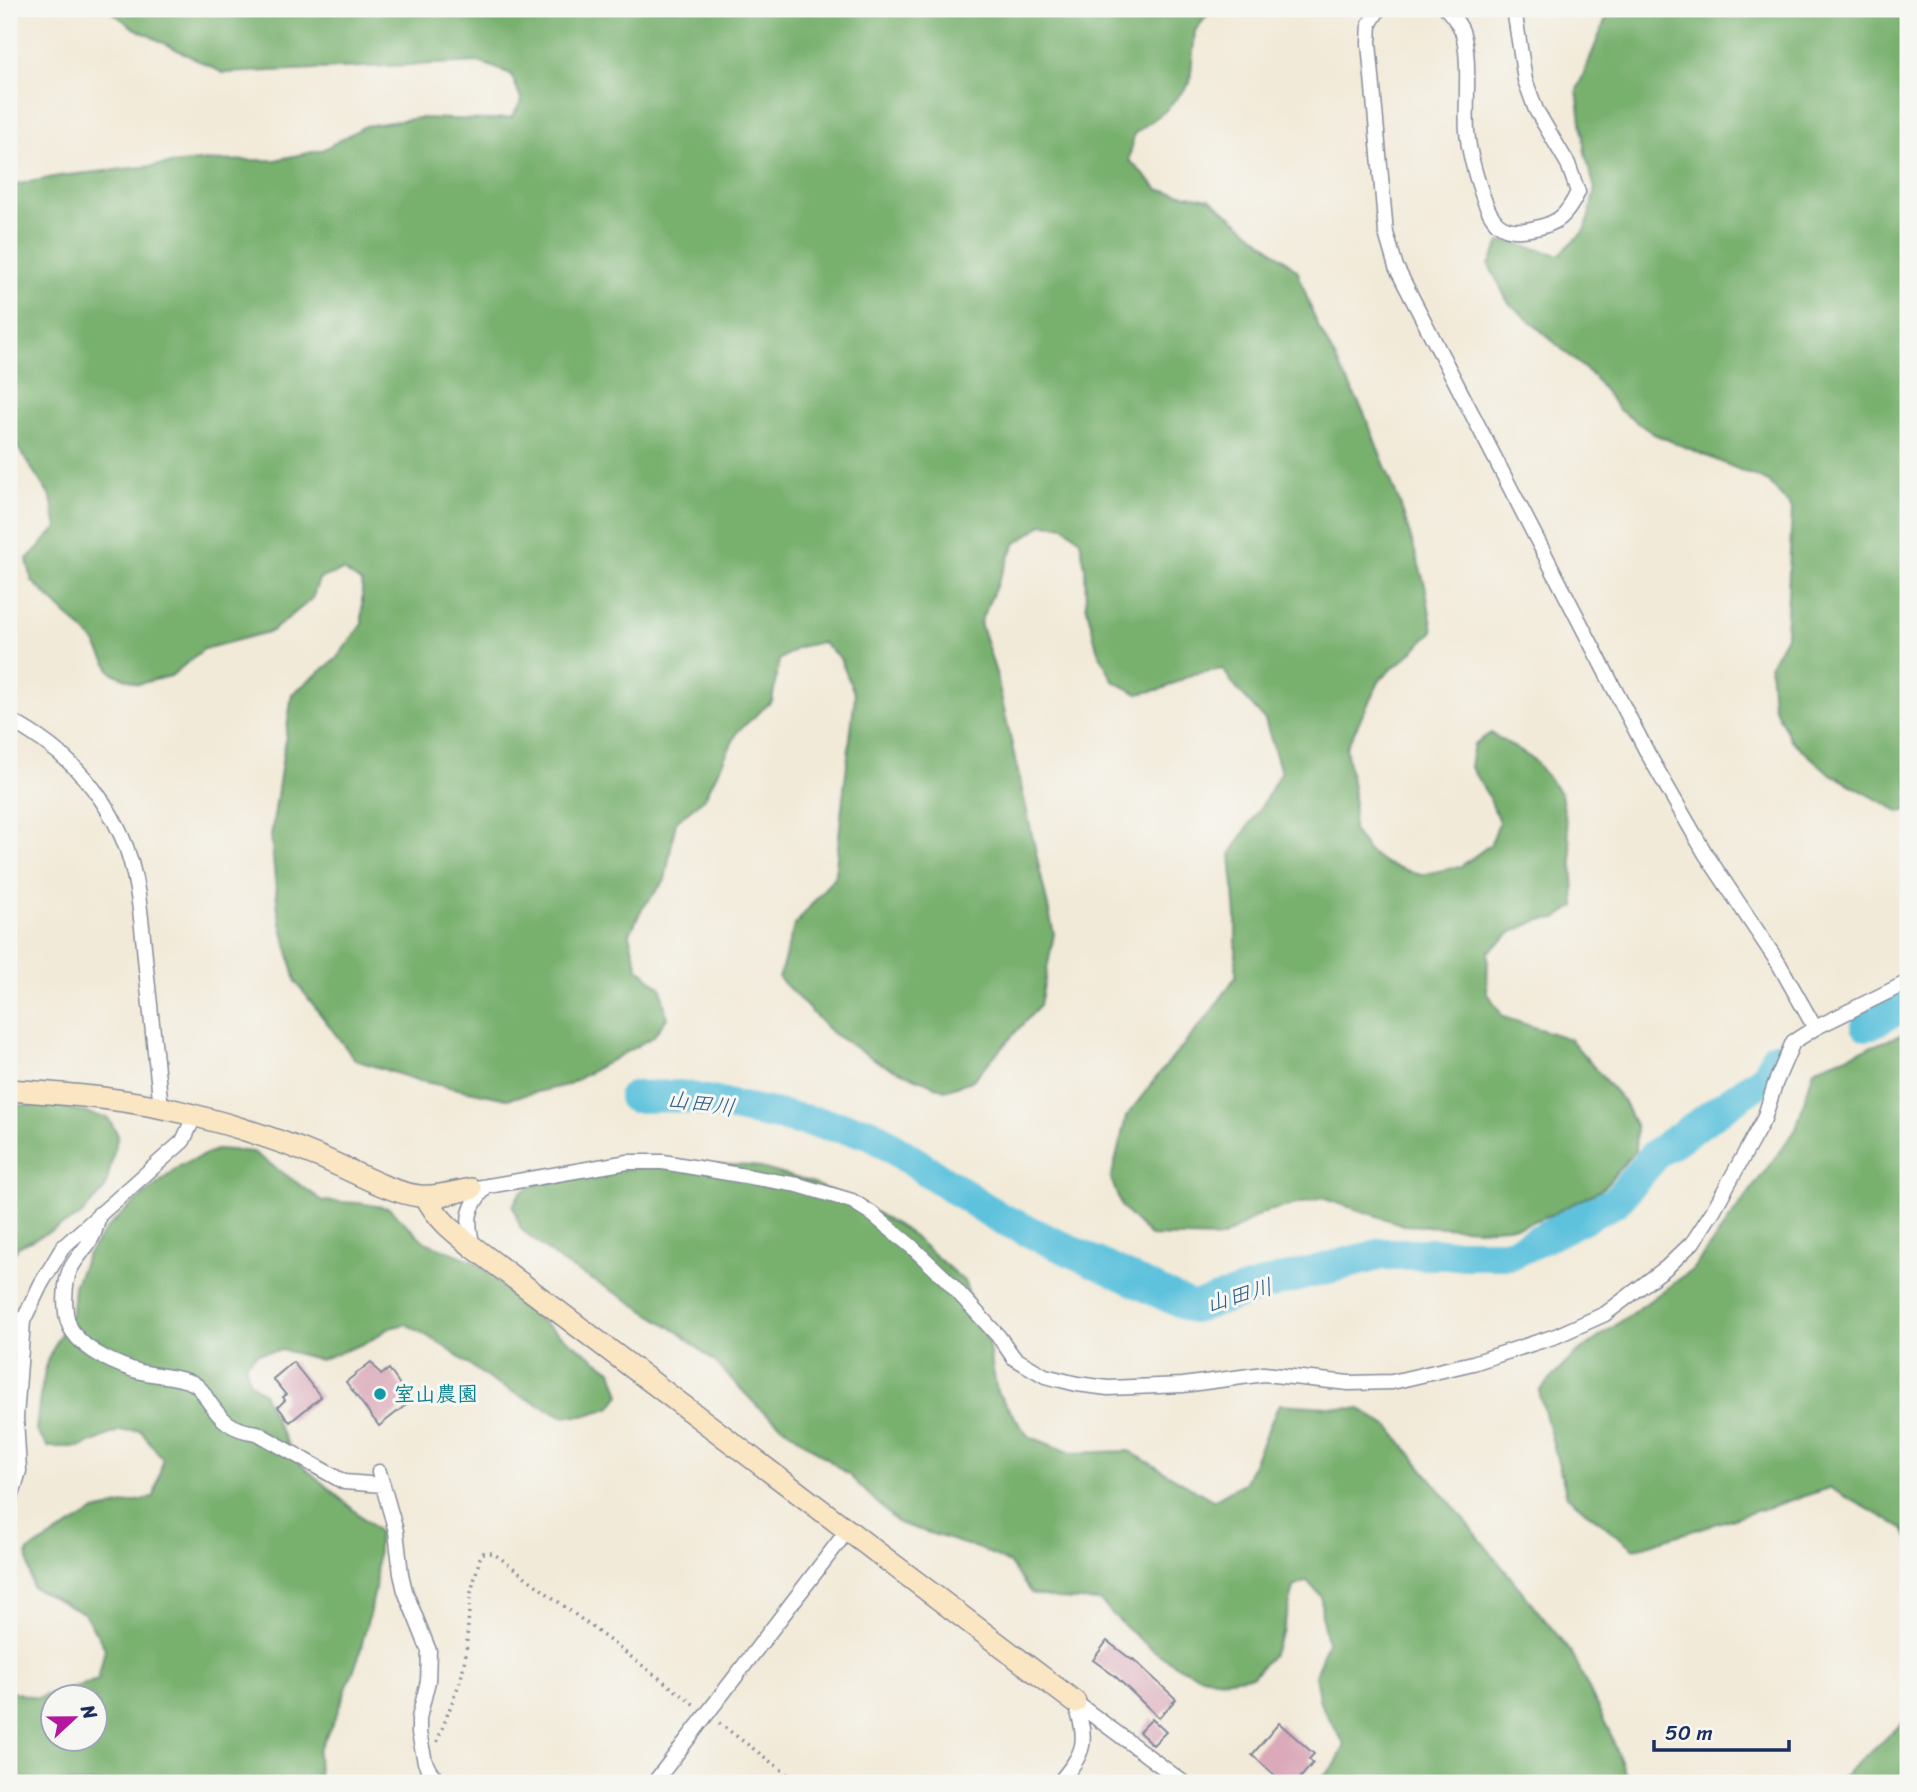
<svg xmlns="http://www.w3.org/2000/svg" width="1917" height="1792" font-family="Sriracha,'Klee One',sans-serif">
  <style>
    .forest { fill: #78b06e; stroke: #4a7066; stroke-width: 2; fill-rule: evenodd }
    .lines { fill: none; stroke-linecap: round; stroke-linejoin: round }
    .river { stroke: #5fc2dd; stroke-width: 32 }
    .building { fill: #dba9b9 }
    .street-casing { stroke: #868c9b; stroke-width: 17 }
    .secondary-casing { stroke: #868c9b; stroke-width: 24 }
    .path { stroke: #868c9b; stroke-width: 3.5; stroke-dasharray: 2 5; stroke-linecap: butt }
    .street { stroke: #fff; stroke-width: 14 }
    .secondary { stroke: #fbe6c4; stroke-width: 21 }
    .culture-dot { fill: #0f9aa8; stroke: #f6f6f2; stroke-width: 2.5 }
    .labels { text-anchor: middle; stroke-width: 6; stroke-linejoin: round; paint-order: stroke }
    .culture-label { font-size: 21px; font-weight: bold; fill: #0d838f; stroke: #f6f6f2; text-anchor: start }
    .water-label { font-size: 23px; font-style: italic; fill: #2f5b84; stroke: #f6f6f2 }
  </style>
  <rect width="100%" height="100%" fill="#f6f6f2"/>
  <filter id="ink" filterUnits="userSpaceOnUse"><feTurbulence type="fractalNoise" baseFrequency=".0143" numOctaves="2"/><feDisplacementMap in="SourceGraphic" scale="14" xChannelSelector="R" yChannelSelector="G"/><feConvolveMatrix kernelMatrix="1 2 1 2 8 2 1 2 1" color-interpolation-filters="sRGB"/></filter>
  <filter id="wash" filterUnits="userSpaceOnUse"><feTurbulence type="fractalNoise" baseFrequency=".00686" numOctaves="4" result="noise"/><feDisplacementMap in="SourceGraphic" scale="28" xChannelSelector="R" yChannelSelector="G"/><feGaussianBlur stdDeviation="1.57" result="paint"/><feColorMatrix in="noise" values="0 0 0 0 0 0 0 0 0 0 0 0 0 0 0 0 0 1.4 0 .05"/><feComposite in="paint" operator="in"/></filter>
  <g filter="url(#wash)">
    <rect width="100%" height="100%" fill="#f2ead8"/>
    <path class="forest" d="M108,9H1212L1195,31L1190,83L1165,111L1134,134L1129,160L1159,190L1210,199L1297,270L1317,324L1364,413L1402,509L1425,585L1433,631L1410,654L1381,678L1346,748L1354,794L1353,830L1369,852L1387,864L1421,875L1461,866L1491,844L1499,822L1489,797L1470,766L1474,744L1491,733L1534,760L1561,794L1571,850L1575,906L1556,918L1539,920L1512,932L1488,952L1487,992L1503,1017L1570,1039L1623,1101L1636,1127L1635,1151L1601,1190L1553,1214L1521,1226L1480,1229L1404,1225L1322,1198L1264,1212L1221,1238L1150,1236L1122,1208L1111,1179L1126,1117L1160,1073L1209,1015L1236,976V917L1231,853L1264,802L1281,772L1265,720L1235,687L1223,669L1193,674L1162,689L1138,694L1113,681L1097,649L1086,604L1085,567L1080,540L1064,526L1043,524L1015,544L980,622L996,673L1054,934L1040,1005L972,1081L945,1090L882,1064L832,1033L779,978L794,926L835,876L842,807L855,695L840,658L822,642L799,647L779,660L772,701L738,731L704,799L676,821L665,880L642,909L629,935L638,968L661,988L667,1018L653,1037L567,1085L507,1099L420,1081L355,1060L296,982L278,911L271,837L292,694L336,659L362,624V583L343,570L319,579L312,599L272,631L204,649L171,676L138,684L112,673L94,641L32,581L27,559L57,528L51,498L9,434V186L59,176L199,161L275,160L322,150L365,126L418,118L488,120L512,117L522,101L511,74L480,62L223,73L132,27Z
      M1610,9H1908V810L1900,812L1829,773L1791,740L1773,705L1770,665L1786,636L1792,509L1769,482L1654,434L1619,410L1594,377L1508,302L1489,265L1500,242H1510L1559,255L1586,229L1595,189L1585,153L1577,90Z
      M1908,1032V1538L1903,1528L1830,1488L1634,1549L1567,1496L1539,1391L1573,1356L1692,1270L1796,1129L1814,1069Z
      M50,1104L108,1118L118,1135L105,1189L79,1217L18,1247L9,1262V1106Z
      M218,1149L253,1152L323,1201L358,1203L389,1208L425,1242L474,1261L542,1322L612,1371L620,1395L610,1408L583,1416H562L493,1382L441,1344L406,1324L389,1328L368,1342L320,1360L284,1350L258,1353L245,1364L249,1381L263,1393L279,1428L297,1461L379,1532L375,1590L359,1656L335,1718L318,1752L319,1783H9V1691L37,1698L98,1680L105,1648L84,1613L32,1587L27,1552L95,1511L154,1497L163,1459L140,1430L118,1431L81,1447H48L36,1431L39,1403L47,1361L72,1311L74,1286L87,1255L108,1227L134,1203L181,1165ZM52,1698H94V1740H52Z
      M689,1163L754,1166L810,1182L868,1208L907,1231L964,1281L988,1342L997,1392L1028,1436L1071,1453L1129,1451L1213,1500L1245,1482L1279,1404L1360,1409L1390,1428L1571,1652L1610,1733L1629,1783H1317L1335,1765L1345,1745L1320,1703L1315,1676L1327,1642L1322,1619L1321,1596L1307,1581L1294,1587L1283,1631L1272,1655L1253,1676C1241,1677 1227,1681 1215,1679C1172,1673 1128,1631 1100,1601L1057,1599L1031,1593L1010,1564L983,1550L898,1523L850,1476L761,1410L716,1363L680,1333L626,1299L561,1262L521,1229L513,1206L520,1193L539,1183L630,1168Z
      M1908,1718V1783H1835Z"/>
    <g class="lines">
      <path class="river" d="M1867,1025L1908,1004
        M634,1097L680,1096L870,1133L998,1217L1193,1308L1274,1282L1382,1254H1511L1615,1202L1657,1153L1766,1077L1776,1057"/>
    </g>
    <g id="blocks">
      <path class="building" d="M293,1362L321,1397L290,1422L278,1407L285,1400L283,1397L286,1395L273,1379Z
        M371,1362L381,1375L389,1369L411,1401L379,1426L346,1382Z
        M1107,1641L1132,1660L1133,1659L1176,1699L1159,1718L1116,1677L1093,1660Z
        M1152,1719L1166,1732L1153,1745L1139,1732Z
        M1279,1723L1314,1754L1309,1759L1313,1763L1296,1783H1284L1252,1755Z"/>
    </g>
  </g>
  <g filter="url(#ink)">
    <use href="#blocks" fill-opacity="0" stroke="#868c9b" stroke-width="2"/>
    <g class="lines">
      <g class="street-casing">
        <path id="street" d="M1379,9L1370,23L1369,43L1386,233L1396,267L1648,754L1705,853L1779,964L1815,1028
          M1447,9C1452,15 1459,23 1462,31C1471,57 1465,103 1467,132C1469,154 1475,174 1482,194C1491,221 1500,235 1531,229C1558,224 1566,217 1578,192L1568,164L1536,110L1525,80L1514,9
          M9,720C59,746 99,785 122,837C139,874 142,928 146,968C151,1015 156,1061 161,1107
          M471,1189L628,1162H663L798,1185L852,1201L871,1213L911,1246L946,1279L999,1337L1014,1358L1045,1376L1077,1384L1108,1388L1183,1385L1264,1374L1349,1383L1392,1382L1473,1363L1556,1336L1605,1314L1667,1267L1693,1242L1713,1211L1764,1119L1775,1084L1793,1042L1815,1028L1908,982
          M99,1214C97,1222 96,1232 91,1239C84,1252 72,1261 68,1275C64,1291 63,1319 73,1332C86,1352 119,1366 141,1372C158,1376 177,1376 193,1383C200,1387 203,1392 207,1399C221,1420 231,1430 257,1433L344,1482L383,1485
          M473,1247C466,1218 467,1208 487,1186
          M379,1472L396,1531L401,1574L405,1591L429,1651L428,1681L419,1718V1733L425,1762L430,1772L441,1783
          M9,1505L19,1471L16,1418L23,1321L41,1284L63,1247L183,1141L195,1115
          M1075,1702L1184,1783
          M654,1783L847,1531
          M1059,1783C1086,1750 1088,1743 1075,1702"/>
      </g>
      <g class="secondary-casing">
        <path id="secondary" d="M9,1090C70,1094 134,1099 193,1115C236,1126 279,1140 320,1157C349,1169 388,1192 419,1196C436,1198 454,1192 471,1189
          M426,1197C438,1220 453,1231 473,1247L1075,1702"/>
      </g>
      <path class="path" d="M719,1723L799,1783
        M437,1742L461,1679L466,1653L470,1596L480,1558L483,1553H492L499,1557L696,1706"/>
      <use href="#street" class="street"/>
      <use href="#secondary" class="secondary"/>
    </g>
  </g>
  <circle class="culture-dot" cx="380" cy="1394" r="7"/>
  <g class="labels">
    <g class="culture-label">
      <text x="394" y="1401">室山農園</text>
    </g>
    <g class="water-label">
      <text transform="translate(701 1103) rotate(8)" y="8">山田川</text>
      <text transform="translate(1239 1295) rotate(-16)" y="8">山田川</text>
    </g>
  </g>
  <rect width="1917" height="1792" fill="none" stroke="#f6f6f2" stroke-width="35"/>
  <g transform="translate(74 1718) rotate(68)"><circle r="33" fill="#f6f6f2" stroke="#9ea6b7" stroke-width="2"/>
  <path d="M0-5L12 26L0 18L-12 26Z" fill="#b5179e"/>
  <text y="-10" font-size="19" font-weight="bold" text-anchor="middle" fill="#1b2f5e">N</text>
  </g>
  <path d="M1654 1740v10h135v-10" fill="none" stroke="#1b2f5e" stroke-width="3.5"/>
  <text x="1665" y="1740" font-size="21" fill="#1b2f5e" stroke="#f6f6f2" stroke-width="5" paint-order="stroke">50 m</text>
</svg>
